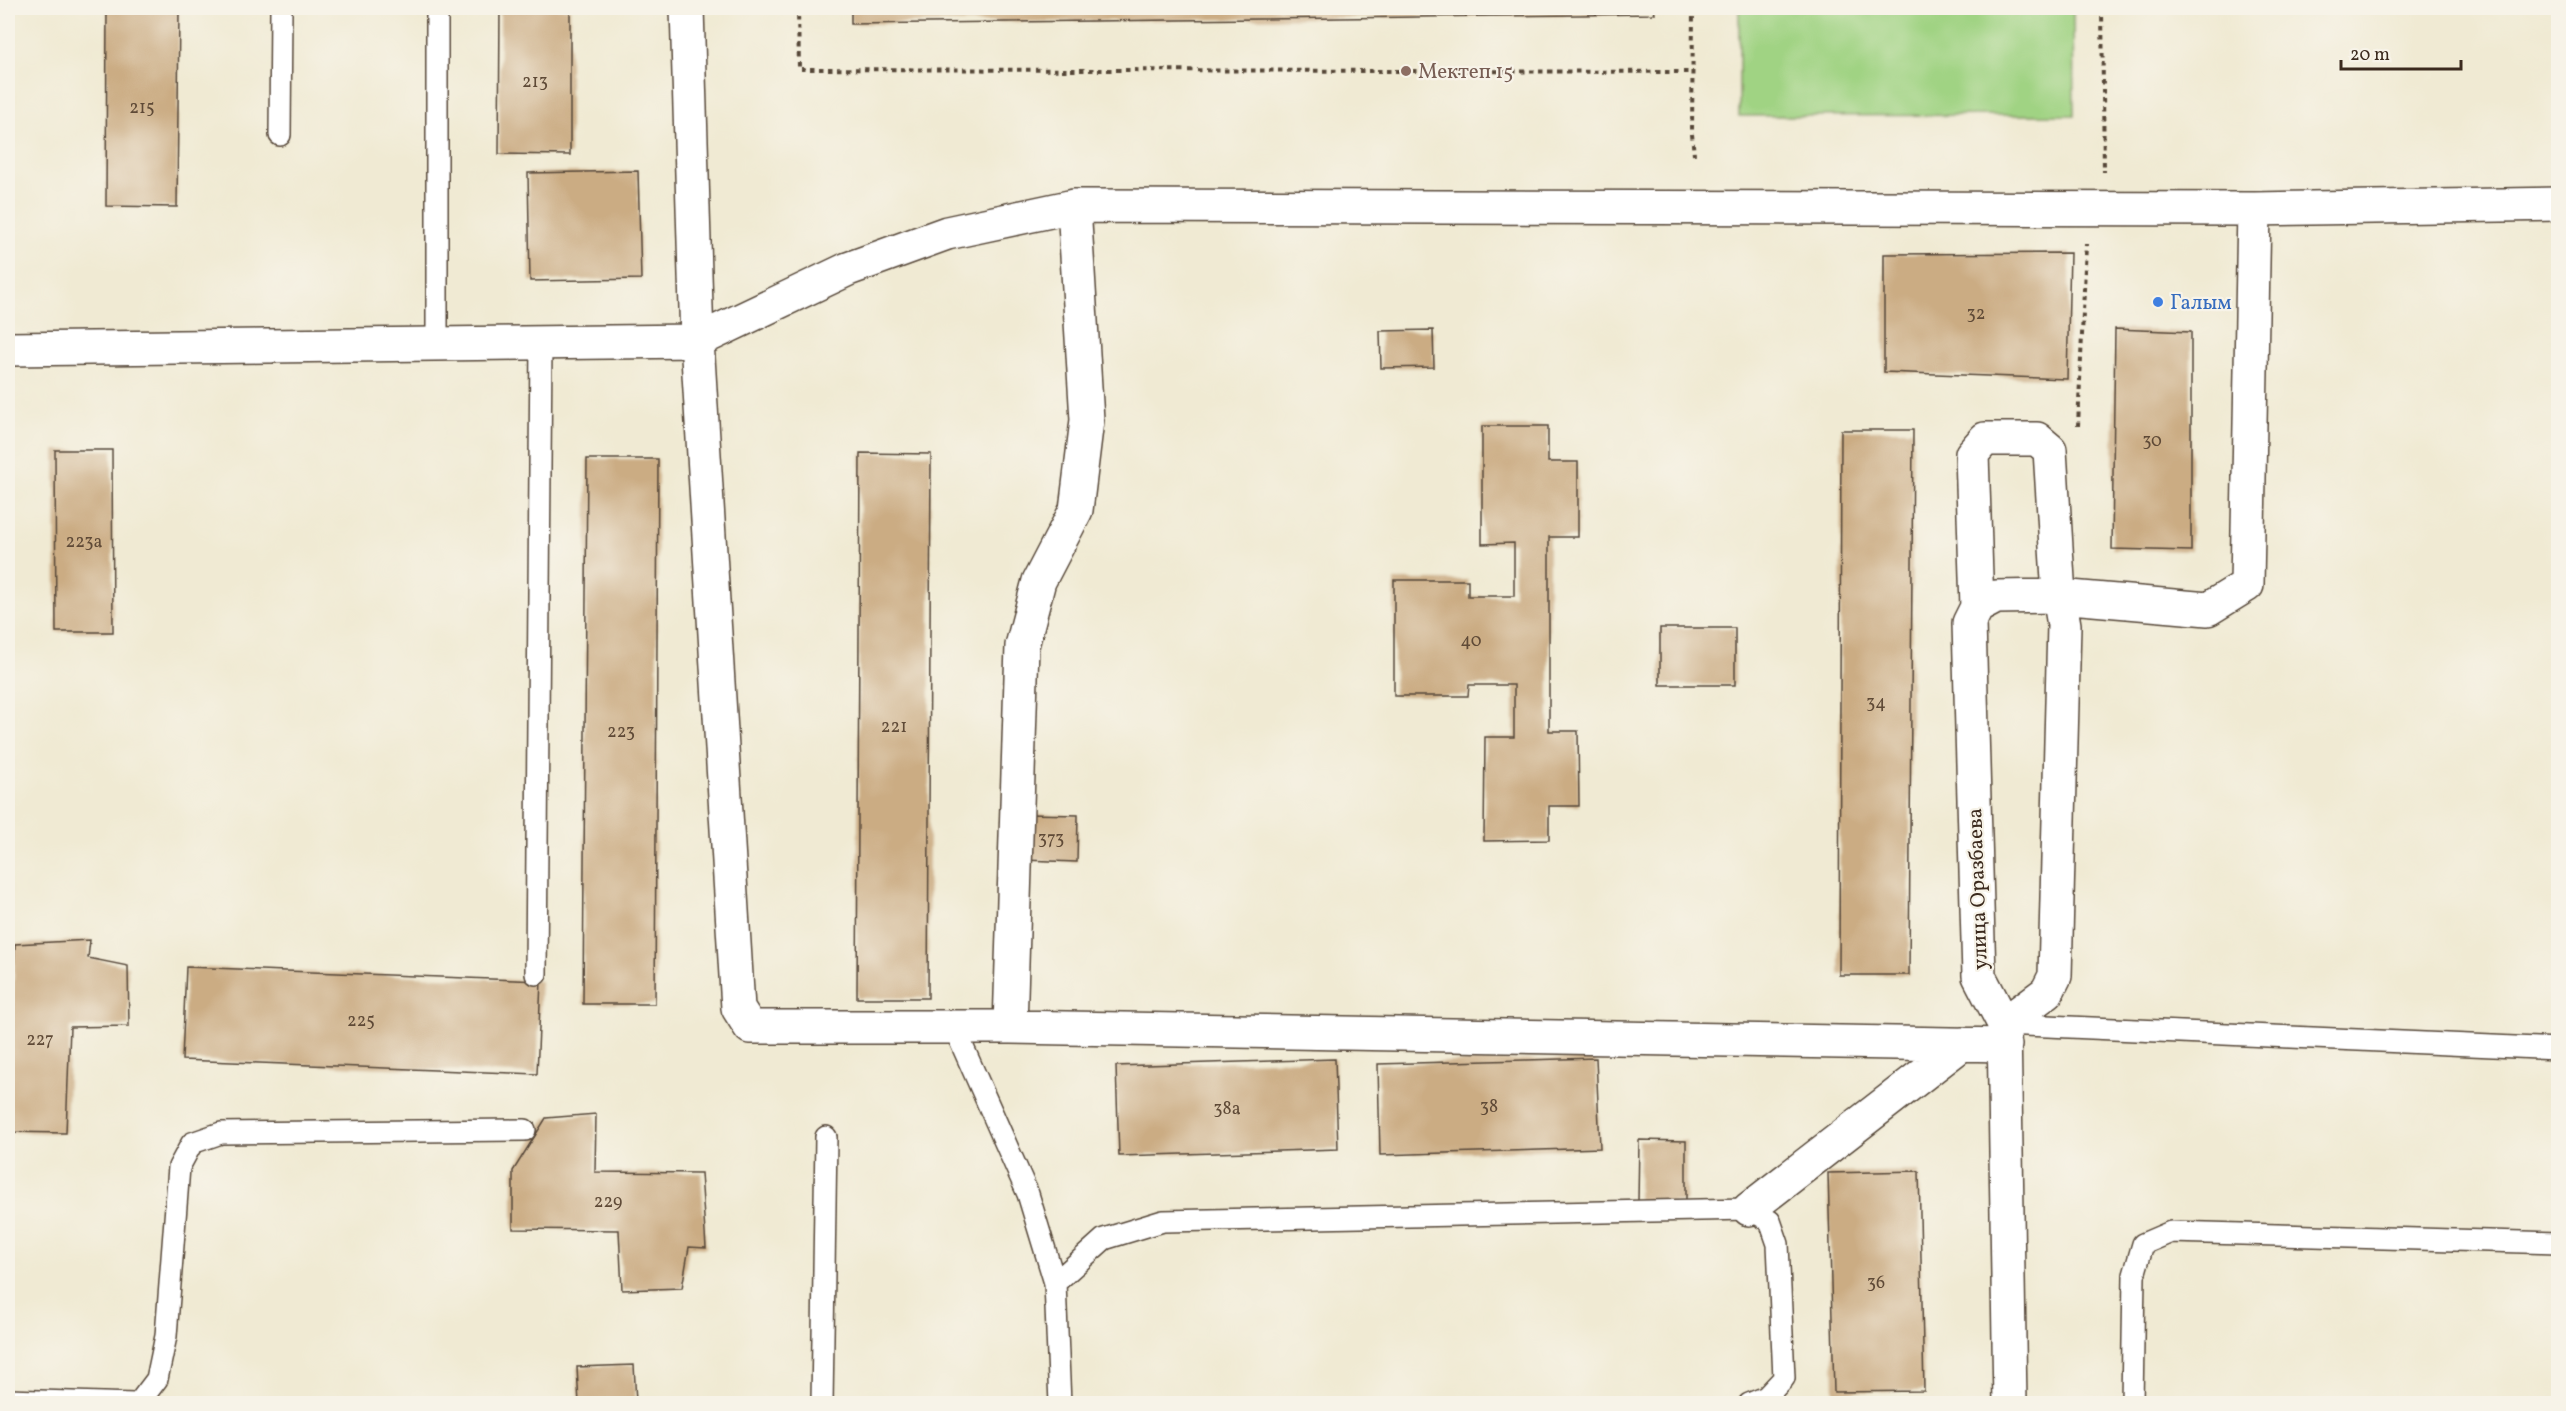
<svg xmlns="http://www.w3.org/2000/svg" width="2566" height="1411" font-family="Vollkorn,serif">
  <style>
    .green { fill: #a0d383; stroke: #6e7e50; stroke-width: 1.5 }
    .building { fill: #cbac83 }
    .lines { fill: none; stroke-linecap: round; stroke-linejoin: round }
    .lane-casing { stroke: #564739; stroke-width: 24 }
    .street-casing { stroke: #564739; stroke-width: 36 }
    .path { stroke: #564739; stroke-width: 4; stroke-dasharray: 4.5 4.5; stroke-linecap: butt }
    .lane { stroke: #fff; stroke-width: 21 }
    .street { stroke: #fff; stroke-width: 33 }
    .education-dot { fill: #8d6e63; stroke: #f7f3e8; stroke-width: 2 }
    .shop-dot { fill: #3f7fe0; stroke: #f7f3e8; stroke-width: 2 }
    .labels { text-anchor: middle; stroke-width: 4.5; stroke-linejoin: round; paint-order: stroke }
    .number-label { font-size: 18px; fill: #5f4a37 }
    .education-label { font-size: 21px; fill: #785e54; stroke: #f7f3e8; text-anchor: start }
    .shop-label { font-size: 21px; fill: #366cbe; stroke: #f7f3e8; text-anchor: start }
    .street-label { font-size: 21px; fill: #3b2a1e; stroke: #f7f3e8 }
  </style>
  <rect width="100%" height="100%" fill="#f7f3e8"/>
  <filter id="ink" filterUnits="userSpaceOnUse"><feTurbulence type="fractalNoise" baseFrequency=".0167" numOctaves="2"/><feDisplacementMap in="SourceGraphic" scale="12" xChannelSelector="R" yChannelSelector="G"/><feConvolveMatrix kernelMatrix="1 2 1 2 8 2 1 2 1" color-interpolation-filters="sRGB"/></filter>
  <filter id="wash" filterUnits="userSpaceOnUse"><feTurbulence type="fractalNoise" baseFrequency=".008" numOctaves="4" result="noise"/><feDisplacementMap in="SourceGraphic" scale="24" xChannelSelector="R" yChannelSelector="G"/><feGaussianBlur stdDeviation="1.35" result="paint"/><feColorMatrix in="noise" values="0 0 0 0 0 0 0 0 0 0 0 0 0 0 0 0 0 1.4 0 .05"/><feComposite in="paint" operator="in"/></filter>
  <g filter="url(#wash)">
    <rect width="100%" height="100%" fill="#f0ead3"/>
    <path class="green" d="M1739,8H2073L2074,115L1739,116Z"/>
    <g id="blocks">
      <path class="building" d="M107,8H179L177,207L106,206Z
        M500,8H570V155L499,154Z
        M851,8H1654L1655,14L851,24Z
        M638,171L641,279L530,281L528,173Z
        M2070,253L2067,379L1884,372V254Z
        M2115,329L2191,332V551L2112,549Z
        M1433,330L1434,367L1381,368L1380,331Z
        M1482,426H1548V462H1578V537H1549V731H1578L1579,806H1549V840L1484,841L1485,737H1514V685H1469L1468,696H1394V580H1468V596H1514V543L1482,544Z
        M1841,430H1913L1909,975H1839Z
        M55,450H112L113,632H56Z
        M860,453L931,454L928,998H857Z
        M587,459H658L655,1004H583Z
        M1660,628H1735V685H1660Z
        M1025,814L1078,815L1077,862L1024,860Z
        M90,940L88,958L128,966L129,1026L70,1027L66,1133L8,1132V1050H11L15,944Z
        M186,967L541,981L537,1074L182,1060Z
        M1596,1058L1600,1148L1380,1155L1378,1064Z
        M1335,1059L1338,1149L1119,1156L1116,1066Z
        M596,1114L595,1172L701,1173L706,1248L689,1247L682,1288L622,1290L619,1230L513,1229V1171L546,1118Z
        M1639,1140L1686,1141V1202H1638Z
        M1919,1171L1924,1391L1834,1392L1828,1173Z
        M634,1365L636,1402L579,1404L577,1367Z"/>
    </g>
  </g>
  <g filter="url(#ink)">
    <use href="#blocks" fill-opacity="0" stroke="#564739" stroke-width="1.5"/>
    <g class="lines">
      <g class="lane-casing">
        <path id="lane" d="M437,8V343
          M280,135L281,8
          M536,974L541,341
          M2004,1024L2558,1049
          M954,1027L1028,1194L1055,1283
          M8,1400L134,1404
          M138,1404L157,1379L166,1336L179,1167L192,1143L221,1133L525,1130
          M822,1404L826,1137
          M1060,1404L1055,1283L1104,1239L1163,1221L1749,1209L1770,1221L1778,1244L1784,1378L1766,1397L1749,1404
          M2132,1404L2134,1275L2143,1244L2171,1232L2558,1243"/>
      </g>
      <g class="street-casing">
        <path id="street" d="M687,8L697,341L738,1008L750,1027H1010L1022,646L1039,581L1076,510L1087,420L1074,206
          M8,349L697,341L848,269L947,233L1074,206L2254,209L2558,204
          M1977,607L1972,454L1985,439H2037L2050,450L2059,596L2064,625L2055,976L2047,992L2004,1024
          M1010,1027L2005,1045
          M1749,1209L1962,1044
          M2010,1404L2004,1024L1979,976L1969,623L1977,607L1996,597L2059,596L2208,609L2247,585L2254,209"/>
      </g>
      <path class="path" d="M798,8L799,69L1693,72
        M1693,8L1692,134L1694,155
        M2102,8L2104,172
        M2078,426L2086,244"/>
      <use href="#lane" class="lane"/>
      <use href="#street" class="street"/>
    </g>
  </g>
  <circle class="education-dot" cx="1406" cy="71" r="6"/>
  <circle class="shop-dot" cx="2158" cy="302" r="6"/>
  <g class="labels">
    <g class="number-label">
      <text x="535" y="87">213</text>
      <text x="142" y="113">215</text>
      <text x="1976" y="319">32</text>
      <text x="2152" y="446">30</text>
      <text x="84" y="547">223а</text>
      <text x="1471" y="646">40</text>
      <text x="1876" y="708">34</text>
      <text x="894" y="732">221</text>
      <text x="621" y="737">223</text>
      <text x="1051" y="844">373</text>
      <text x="361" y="1026">225</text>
      <text x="40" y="1045">227</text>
      <text x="1489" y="1112">38</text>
      <text x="1227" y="1114">38а</text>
      <text x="608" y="1207">229</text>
      <text x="1876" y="1288">36</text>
    </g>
    <g class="education-label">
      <text x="1418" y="78">Мектеп 15</text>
    </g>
    <g class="shop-label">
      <text x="2170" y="309">Галым</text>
    </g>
    <g class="street-label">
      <text transform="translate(1977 889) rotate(-92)" y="7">улица Оразбаева</text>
    </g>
  </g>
  <rect width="2566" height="1411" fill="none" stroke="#f7f3e8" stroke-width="30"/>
  <path d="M2341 60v9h120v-9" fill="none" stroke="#3b2a1e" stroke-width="3"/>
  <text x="2350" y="60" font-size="18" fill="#3b2a1e" stroke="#f7f3e8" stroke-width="4.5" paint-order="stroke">20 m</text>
</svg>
